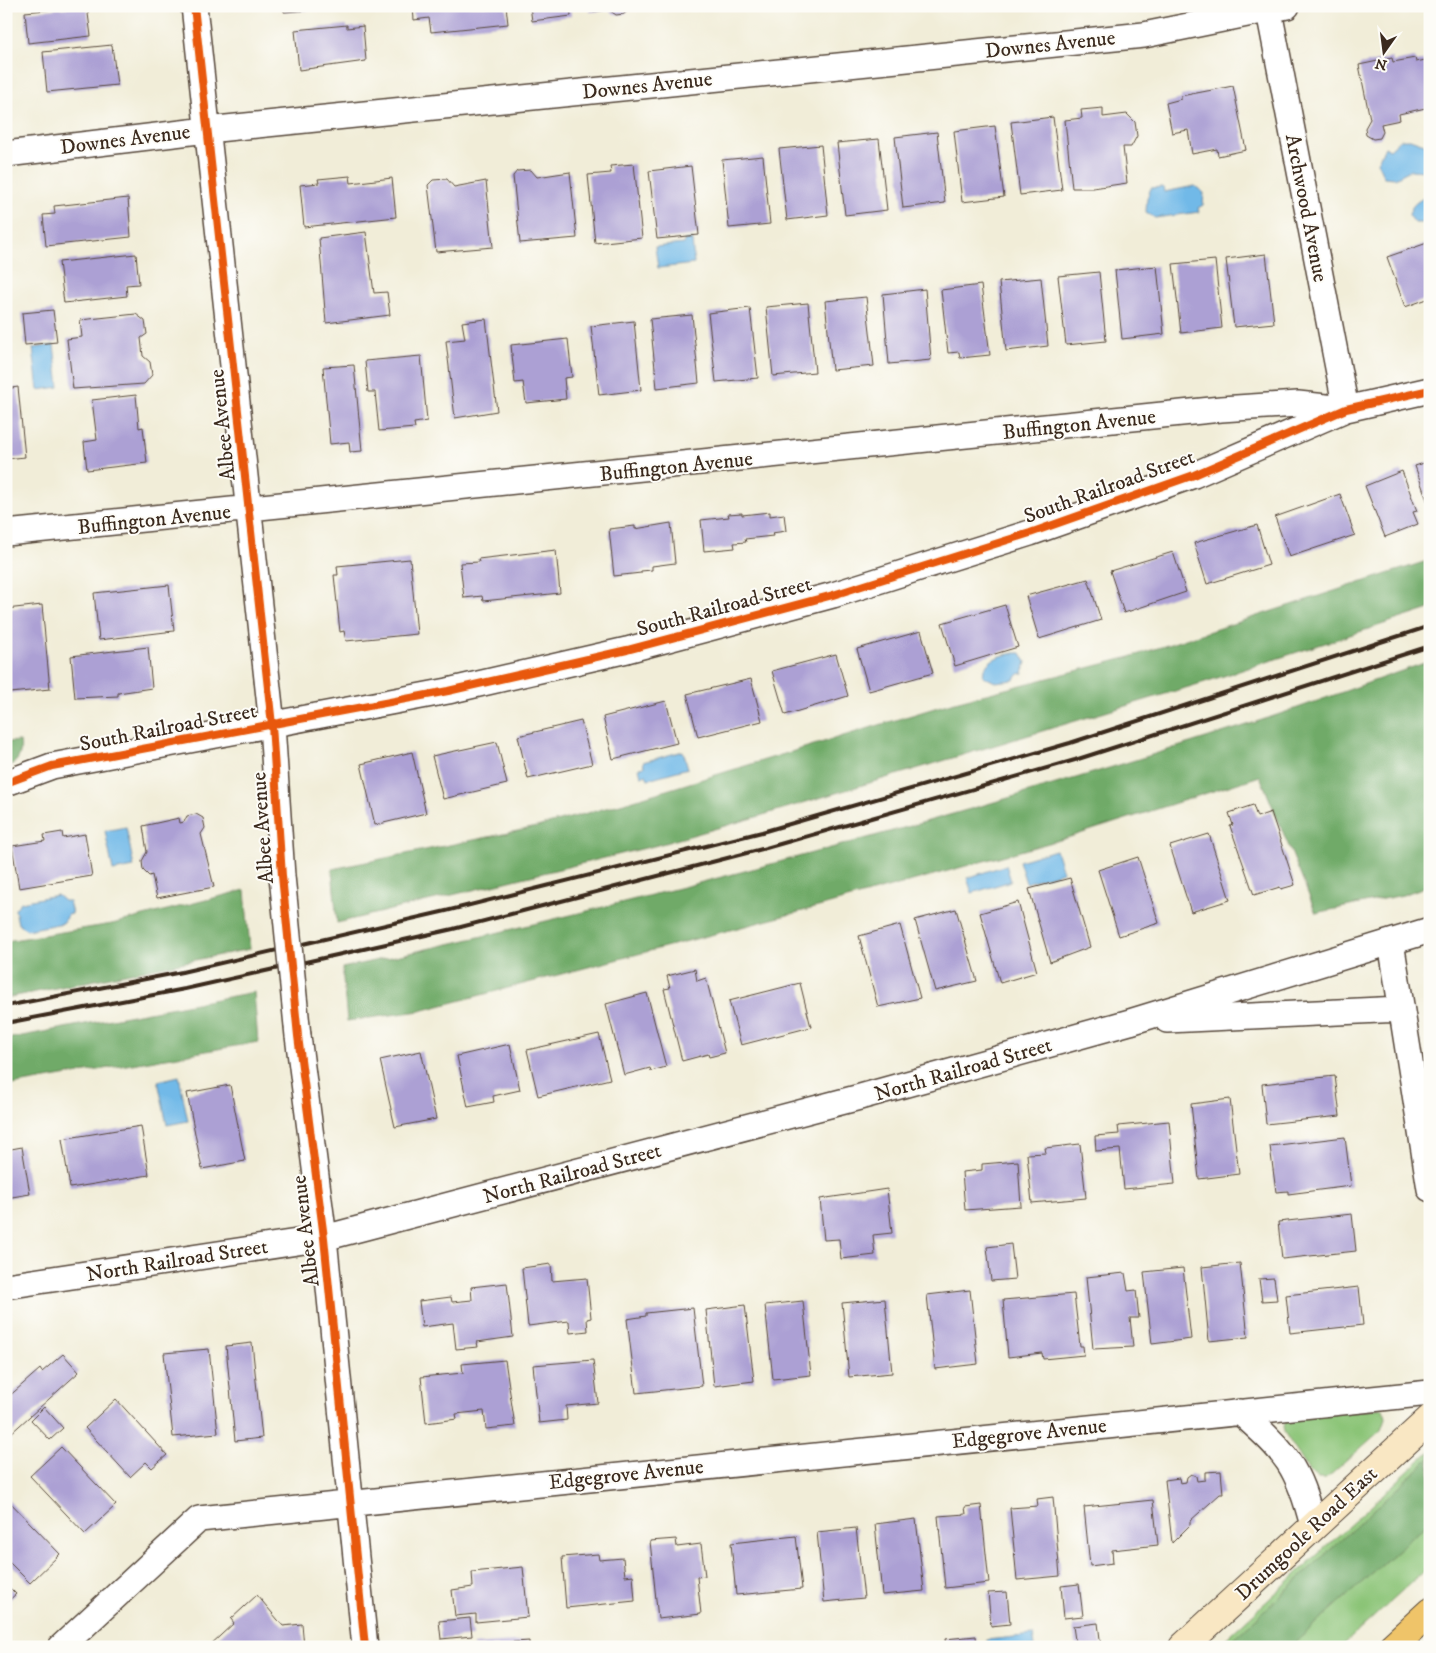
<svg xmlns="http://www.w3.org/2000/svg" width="1436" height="1653" font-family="'IM FELL DW Pica',serif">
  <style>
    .green { fill: #8bc477; stroke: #63774a }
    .forest { fill: #70aa68; stroke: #566a43 }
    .water { fill: #71b9e8; stroke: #567283 }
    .building { fill: #aca0d4 }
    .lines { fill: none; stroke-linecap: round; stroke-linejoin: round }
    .minor-casing { stroke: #56473a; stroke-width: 28 }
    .secondary-casing { stroke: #56473a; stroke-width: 30 }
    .motorway-casing { stroke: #56473a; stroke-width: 30 }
    .minor { stroke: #fff; stroke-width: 25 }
    .secondary { stroke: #f9e7c3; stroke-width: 28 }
    .motorway { stroke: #efc469; stroke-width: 28 }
    .rail { stroke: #3b2a1e; stroke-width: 4 }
    .minor-bridge-casing { stroke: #56473a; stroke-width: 28; stroke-linecap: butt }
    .minor-bridge { stroke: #fff; stroke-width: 25 }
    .cycleway-casing { stroke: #fdfcf7; stroke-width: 11 }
    .cycleway { stroke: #e8590c; stroke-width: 8 }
    .labels { text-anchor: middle; stroke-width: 4; stroke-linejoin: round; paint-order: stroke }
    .street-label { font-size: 21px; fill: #3b2a1e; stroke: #fdfcf7 }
  </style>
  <rect width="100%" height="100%" fill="#fdfcf7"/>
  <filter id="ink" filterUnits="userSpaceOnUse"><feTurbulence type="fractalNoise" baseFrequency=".02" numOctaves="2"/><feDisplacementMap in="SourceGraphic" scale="10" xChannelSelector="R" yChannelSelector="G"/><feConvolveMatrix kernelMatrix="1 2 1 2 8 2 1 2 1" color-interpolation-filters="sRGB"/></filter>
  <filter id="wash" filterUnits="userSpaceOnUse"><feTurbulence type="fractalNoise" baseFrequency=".0096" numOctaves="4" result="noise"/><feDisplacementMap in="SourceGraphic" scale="20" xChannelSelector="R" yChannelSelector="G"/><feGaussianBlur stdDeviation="1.12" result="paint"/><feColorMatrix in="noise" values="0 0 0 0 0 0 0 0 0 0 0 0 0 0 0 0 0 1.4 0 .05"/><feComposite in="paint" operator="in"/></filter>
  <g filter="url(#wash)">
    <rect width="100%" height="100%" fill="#f1edd8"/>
    <path class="green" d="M1384,1409L1386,1418L1382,1429L1326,1479H1318L1310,1472L1284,1432L1283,1426L1287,1416Z
      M1430,1451V1458L1225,1647H1217Z
      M1430,1521V1565L1341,1647H1290Z"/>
    <path class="forest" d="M1430,560V609L1202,683L753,818L654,846L337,923L332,869L537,827L624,803L951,703L1130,657Z
      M1430,661V885L1403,895L1316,913L1260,776L1067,838L822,906L420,1011L347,1021L342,968C647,901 950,820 1247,725C1309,705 1369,682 1430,661Z
      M6,735V742L20,741C22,752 19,764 6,767Z
      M245,890L250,949L6,998V941L112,924Z
      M254,992L258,1042L6,1086V1039Z
      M1430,1458V1521L1290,1647H1225Z"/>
    <path class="water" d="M1401,139H1410L1430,146V169L1426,171L1410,170L1395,178L1384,177L1377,162L1385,147L1390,149Z
      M1195,186L1204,193L1203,205L1198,208L1199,212L1155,218L1146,212L1147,198L1151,188L1163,187L1164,192Z
      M1430,194V219L1422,223H1415L1409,215C1412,202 1420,201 1430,194Z
      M692,239L694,264L658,268L655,247L684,244V240Z
      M54,345L59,387L38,390L33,348Z
      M1014,653H1021L1026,662L1023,673L1019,674L1014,680L995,682L983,676C985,659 999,656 1014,653Z
      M683,751L688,768L648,779L646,775L641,776L639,768L644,767L643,762Z
      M126,827L134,867L113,871L105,831Z
      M1056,850L1063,872L1026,883L1019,861Z
      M1006,865L1011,881L972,893L967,878Z
      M57,895L64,901H69L72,914L68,915L63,923L27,930L18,924L15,909L21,902Z
      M179,1076L188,1121L167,1125L158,1081Z
      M1033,1635L1035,1647H987V1640Z"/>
    <g id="blocks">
      <path class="building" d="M87,6L91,36L28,43L25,12Z
        M284,6H339V8L284,12Z
        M413,6H506L508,24L431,32L429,18L414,20Z
        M530,6H570L571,16L532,21Z
        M589,6H630V9L624,14L616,15L609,10L590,12Z
        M347,25V28L363,26L366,61L299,70L295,30Z
        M112,45L117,85L47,92L43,52Z
        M1392,58L1393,62L1415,58L1416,62L1430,59V107L1399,114L1400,120L1381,124L1383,132L1380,138L1373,139L1366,135L1365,128L1370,119L1359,65Z
        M1233,86L1246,150L1218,156L1217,149L1192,154L1188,130L1172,133L1166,103L1181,99V96Z
        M1103,108V117L1127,114L1135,122L1137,136L1131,147H1123L1127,183L1093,188H1072L1065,120L1082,118L1081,110Z
        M1053,117L1062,190L1020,195L1011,122Z
        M995,126L1004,197L962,202L954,131Z
        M937,132L945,203L903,208L895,137Z
        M879,139L887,210L845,215L837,143Z
        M821,145L828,215L787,220L779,149Z
        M763,156L770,224L729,228L722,160Z
        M634,164L642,238L595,243L588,175L611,173L610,166Z
        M691,166L699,235L657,239L649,171Z
        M531,170L537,177L570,172L577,238L520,243L513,176L517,171Z
        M350,176L351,183L392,178L396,217L304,227L300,185L319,183L318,179Z
        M447,179L454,187L486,181L493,247L436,252L428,185L433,180Z
        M128,198L131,237L46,246L43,215L55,214L54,206Z
        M366,232L374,293L387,292L390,315L326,323L319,238Z
        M1430,242V298L1405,307L1387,257Z
        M136,254L139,284L126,285L127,296L64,303L59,262Z
        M1266,254L1274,323L1234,327L1226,259Z
        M1215,260L1222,328L1181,333L1173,264Z
        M1157,266L1164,334L1122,339L1115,270Z
        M1099,272L1106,341L1066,345L1058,276Z
        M1041,278L1048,346L1006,351L999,282Z
        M981,285L990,355L960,358L959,352L948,353L941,290Z
        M925,289L931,360L889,364L883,294Z
        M866,297L874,366L832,370L825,301Z
        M808,303L815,372L773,376L766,307Z
        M750,308L758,378L716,382L708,313Z
        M53,310L57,342L25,345L22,313Z
        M136,314L145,321L147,334L141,338L143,356L150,362L152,375L144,384L73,389L67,339L82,337L80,320Z
        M692,315L699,383L657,388L650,319Z
        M486,319L497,411L455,418L446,341L465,339L462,322Z
        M634,321L641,390L599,395L591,326Z
        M568,339L572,377L564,378L566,399L526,403L523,382L515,383L511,345Z
        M421,356L427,421L414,423L415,428L379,431L375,392H368L365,361Z
        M354,365L362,451L350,452L349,442L330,444L323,367Z
        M18,387L25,457L6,459V389Z
        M136,395L139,428L143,427L147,463L87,470L84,442L97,440L92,400Z
        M1430,461V506H1429L1415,466Z
        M1402,471L1417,511L1413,512L1418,524L1385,537L1365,486Z
        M1340,494L1355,535L1289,557L1275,517Z
        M770,512V516L784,514L786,531L772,533L773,536L745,539L746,542L734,543L735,548L704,551L701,520L729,517L728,514L742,513V515Z
        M671,523L675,563L652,566V570L641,571V573L614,576L609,529L635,526V529Z
        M1257,525L1269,565L1207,584L1194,543Z
        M556,550L560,593L483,601L482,596L464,598L460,563L479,562L478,559Z
        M1173,552L1186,592L1124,613L1110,571Z
        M410,559L417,634L346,641L344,631L340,632L334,575H338L337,566Z
        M1088,579L1101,620L1039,639L1026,596Z
        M169,585L174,631L99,640L94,593Z
        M42,605L50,689L10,693L6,651V609Z
        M1005,605L1018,647L955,666L942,623Z
        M921,631L933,673L869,691L857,649Z
        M148,647L152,688L118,693V696L75,698L71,656Z
        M836,654L848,696L785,715L772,671Z
        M751,679L762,721L698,737L687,694Z
        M666,701L677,743L613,759L603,717Z
        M581,721L592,764L528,779L518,736Z
        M497,742L507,784L443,799L432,756Z
        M412,752L426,813L375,825L361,764Z
        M1253,805L1257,817L1271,812L1295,885L1281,889L1280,887L1254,895L1230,826L1233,825L1229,813Z
        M196,814L203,818L205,828L201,834L214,887L157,898L152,875L149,876L143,870L142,861L147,852L143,826L179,818L180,823L184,822L187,816Z
        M62,832L63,838L85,834L92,876L19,888L12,846L45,841L44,835Z
        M1209,834L1230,900L1191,912L1170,846Z
        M1138,857L1159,923L1119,936L1098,870Z
        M1070,878L1090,947L1050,962L1029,889Z
        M1018,902L1037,972L1000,983L980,913Z
        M956,909L977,981L935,991L915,920Z
        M900,925L920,998L878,1007L859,936Z
        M695,969L697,981L706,978L725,1053L709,1057L708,1054L682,1061L664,989L670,988L667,976Z
        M800,983L811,1027L741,1045L729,1001Z
        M647,993L666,1067L651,1071L650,1068L624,1075L606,1004Z
        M599,1034L610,1079L538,1096L527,1050Z
        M510,1044L520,1090L493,1096L494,1102L468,1107L457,1056Z
        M421,1051L436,1119L395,1127L380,1060Z
        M1335,1076L1340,1116L1266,1124L1262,1084Z
        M230,1085L245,1161L202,1169L187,1093Z
        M1230,1099L1239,1174L1199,1179L1191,1104Z
        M1169,1121L1175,1184L1124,1189L1120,1149L1096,1151L1095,1136L1119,1134L1118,1126Z
        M141,1126L149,1175L70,1188L62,1139Z
        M1345,1137L1351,1186L1288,1194V1191L1276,1192L1270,1146Z
        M1080,1144L1086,1198L1032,1203L1027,1154L1046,1153L1045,1148Z
        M22,1147L30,1194L6,1198V1150Z
        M1018,1161L1021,1206L965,1210L962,1172L982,1170V1164Z
        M887,1189L892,1233L873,1235L875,1255L841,1259L839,1239L824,1240L820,1199Z
        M1352,1214L1356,1251L1282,1259L1278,1222Z
        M1011,1244L1015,1279L991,1281L987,1247Z
        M1240,1263L1248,1337L1209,1341L1202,1267Z
        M551,1264L552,1281L587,1278L591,1318L587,1319L588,1331L570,1333L569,1321L528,1326L522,1268Z
        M1183,1268L1191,1339L1152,1344L1144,1272Z
        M1125,1273L1128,1291L1136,1290L1139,1318H1130L1133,1347L1093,1349L1086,1277Z
        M1274,1278L1277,1300L1262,1301L1259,1279Z
        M507,1283L513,1337L477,1342L478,1347L456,1349L453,1323L422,1327L419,1301L451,1297L452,1302L472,1300L471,1287Z
        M1359,1287L1363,1325L1290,1333L1286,1295Z
        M970,1290L978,1364L935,1369L927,1295Z
        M1074,1294L1080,1346H1083L1084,1355L1043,1359L1042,1353L1008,1357L1003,1300Z
        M885,1299L892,1373L849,1377L842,1303Z
        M803,1301L811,1375L773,1379L765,1305Z
        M745,1305L754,1381L714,1386L706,1310Z
        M693,1308L702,1386L636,1393L627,1319L646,1316V1313Z
        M252,1343L262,1438L235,1441L226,1346Z
        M209,1349L218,1433L173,1437L164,1353Z
        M63,1354L79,1372L9,1435L6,1432V1399L40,1369L42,1372Z
        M505,1360L515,1426L486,1429L484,1411L456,1414L457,1419L426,1423L421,1377L463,1373L462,1364Z
        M593,1360L598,1403L566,1406L567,1420L539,1423L533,1365Z
        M116,1399L167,1455L152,1468L146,1462L130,1477L85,1428Z
        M44,1407L63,1428L50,1440L31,1420Z
        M61,1447L116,1505L85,1534L30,1476Z
        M1221,1471L1223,1494H1220L1190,1521V1525L1172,1543L1165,1480L1179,1478L1180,1483L1186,1482L1187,1477L1191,1474L1196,1476L1197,1481L1205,1480V1472Z
        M1053,1497L1060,1576L1017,1580L1010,1508L1038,1506L1037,1499Z
        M6,1498L60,1554L30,1583L6,1559Z
        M1153,1500L1158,1545L1112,1550L1113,1563L1090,1566L1084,1507Z
        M981,1505L989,1583L945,1588L938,1516L966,1514L965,1507Z
        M916,1519L924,1591L882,1595L875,1524Z
        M856,1528L864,1598L824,1602L817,1532Z
        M796,1536L802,1589L736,1595L731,1543Z
        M676,1539L677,1547L701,1544L705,1576L697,1577L701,1614L658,1619L650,1541Z
        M598,1554L599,1560L623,1558L625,1576L633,1575L635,1601L566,1608L562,1557Z
        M523,1567L528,1617L476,1622V1614L455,1616L452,1590L473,1587L472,1572Z
        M6,1584L16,1594L6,1603Z
        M1079,1584L1083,1616L1064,1618L1061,1586Z
        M1007,1592L1010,1624L991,1626L988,1593Z
        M257,1595L283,1626L302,1624L304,1647H208L234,1623L231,1619Z
        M470,1618L472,1636L441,1639L439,1621Z
        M1098,1623L1101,1647H1076L1073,1626Z
        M976,1636L977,1647H946L945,1639Z
        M529,1641V1647H473V1645Z"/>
    </g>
  </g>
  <g filter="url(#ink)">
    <use href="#blocks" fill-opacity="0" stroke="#56473a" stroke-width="1"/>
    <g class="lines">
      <g class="minor-casing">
        <path id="minor" d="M194,6L272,725L282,876
          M1268,6L1346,409
          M6,154L207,130L1144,35L1287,6
          M6,533L1221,409L1298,404L1344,409
          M6,783L52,766L448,691L627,650L833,595L1030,533L1194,475L1346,409L1430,390
          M1391,942L1430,1189
          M1167,1020L1401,1009
          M298,1036L324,1238L365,1647
          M6,1286L324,1238L860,1097L1130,1022L1430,930
          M1240,1412C1286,1453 1298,1465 1313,1526
          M61,1647L199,1519L1430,1393"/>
      </g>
      <g class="secondary-casing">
        <path id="secondary" d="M1183,1647L1430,1419"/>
      </g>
      <g class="motorway-casing">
        <path id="motorway" d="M1392,1647L1430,1612"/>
      </g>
      <use href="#minor" class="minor"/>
      <use href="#secondary" class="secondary"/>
      <use href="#motorway" class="motorway"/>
      <path class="rail" d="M6,1006L182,972L446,911L762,832L1070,743L1430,626
        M6,1023L185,989L453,929L766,848L1075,760L1430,646"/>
      <g class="minor-bridge-casing">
        <path id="minor-bridge" d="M282,876L298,1036"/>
      </g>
      <use href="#minor-bridge" class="minor-bridge"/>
      <g class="cycleway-casing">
        <path id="cycleway" d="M194,6L272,725L282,876L298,1036L324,1238L365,1647
          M6,783L52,766L448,691L627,650L833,595L1030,533L1194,475L1346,409L1430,390"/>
      </g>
      <use href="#cycleway" class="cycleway"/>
    </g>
  </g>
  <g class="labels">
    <g class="street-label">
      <text transform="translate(1050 44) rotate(-6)" y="7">Downes Avenue</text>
      <text transform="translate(647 85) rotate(-6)" y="7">Downes Avenue</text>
      <text transform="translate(125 139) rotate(-7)" y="7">Downes Avenue</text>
      <text transform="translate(1307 208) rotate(79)" y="7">Archwood Avenue</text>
      <text transform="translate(1079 424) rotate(-6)" y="7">Buffington Avenue</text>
      <text transform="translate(222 425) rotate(-96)" y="7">Albee Avenue</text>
      <text transform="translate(676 466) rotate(-6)" y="7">Buffington Avenue</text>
      <text transform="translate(1109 486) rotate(-20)" y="7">South Railroad Street</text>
      <text transform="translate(154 519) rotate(-6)" y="7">Buffington Avenue</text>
      <text transform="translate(724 606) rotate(-15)" y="7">South Railroad Street</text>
      <text transform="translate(168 727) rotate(-11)" y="7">South Railroad Street</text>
      <text transform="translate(262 828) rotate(-94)" y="7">Albee Avenue</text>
      <text transform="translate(963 1069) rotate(-16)" y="7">North Railroad Street</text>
      <text transform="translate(572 1173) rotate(-15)" y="7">North Railroad Street</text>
      <text transform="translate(305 1231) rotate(-97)" y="7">Albee Avenue</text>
      <text transform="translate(177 1260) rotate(-9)" y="7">North Railroad Street</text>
      <text transform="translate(1029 1433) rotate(-6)" y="7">Edgegrove Avenue</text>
      <text transform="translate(626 1474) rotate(-6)" y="7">Edgegrove Avenue</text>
      <text transform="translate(1306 1533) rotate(-43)" y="7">Drumgoole Road East</text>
    </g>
  </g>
  <rect width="1436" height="1653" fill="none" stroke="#fdfcf7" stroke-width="25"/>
  <g transform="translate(1384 52) rotate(194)" stroke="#fdfcf7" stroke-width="4" paint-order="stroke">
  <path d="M0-4L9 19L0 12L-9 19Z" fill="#3b2a1e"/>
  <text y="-8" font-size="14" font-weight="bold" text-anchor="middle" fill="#3b2a1e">N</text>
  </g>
</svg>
